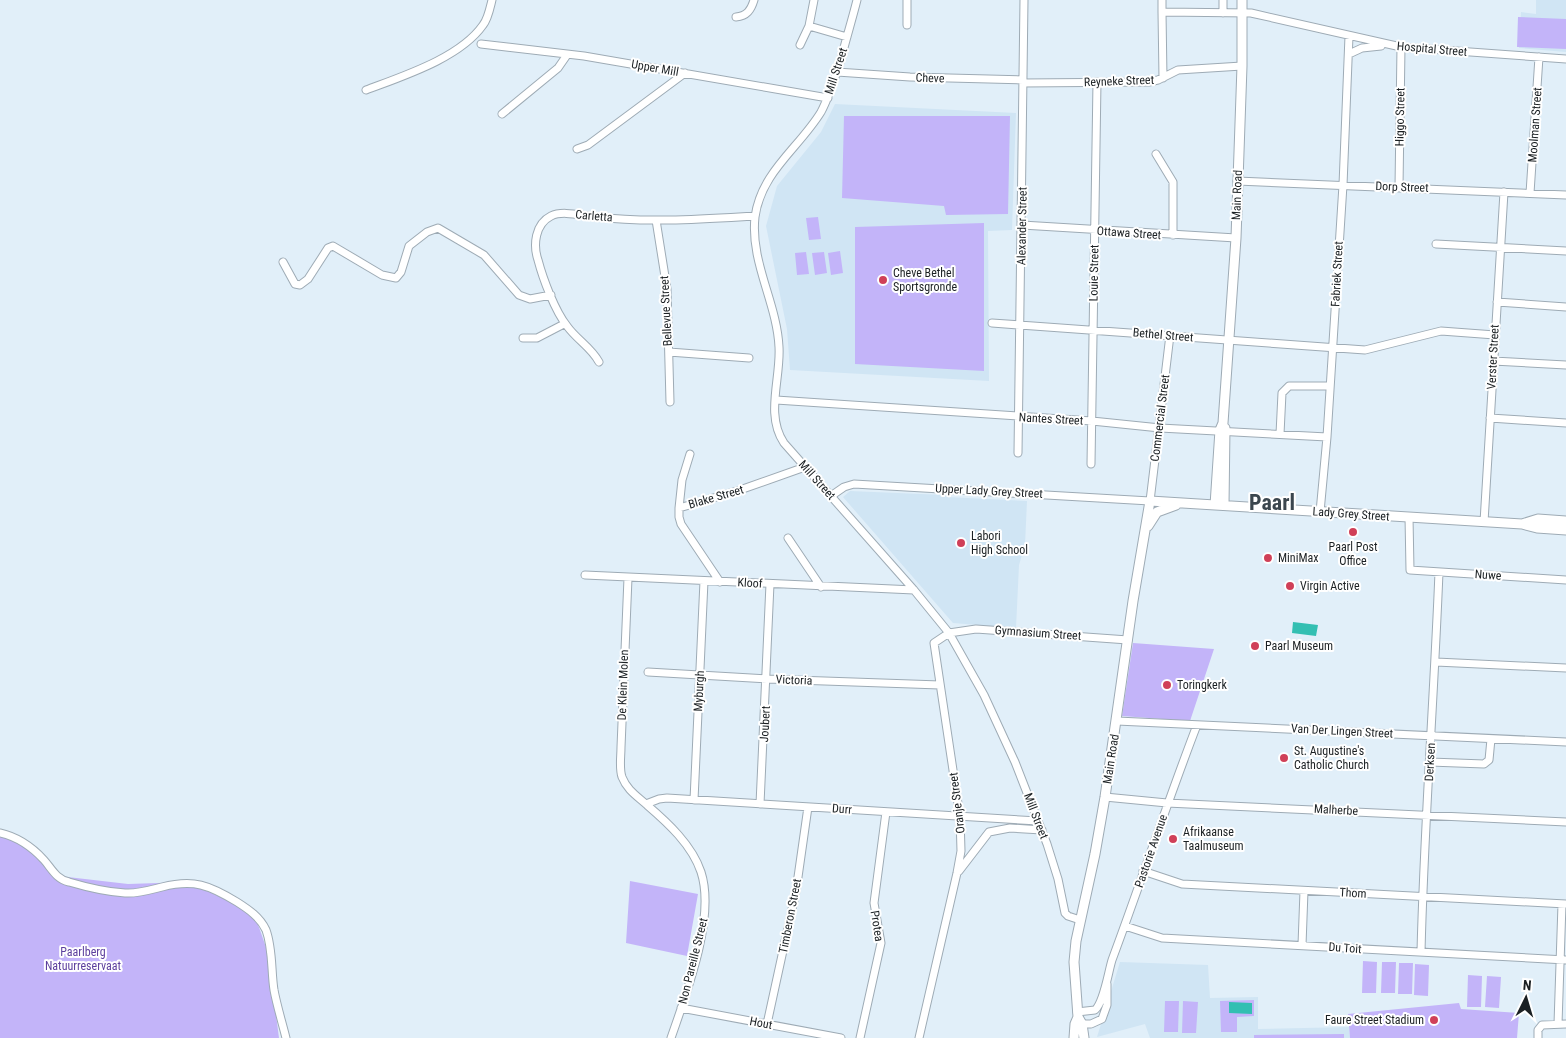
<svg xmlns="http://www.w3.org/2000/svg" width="1566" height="1038" font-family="'Roboto Condensed',sans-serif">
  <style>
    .built { fill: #d0e5f4 }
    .green { fill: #c3b4f9 }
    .water { fill: #33bfb2 }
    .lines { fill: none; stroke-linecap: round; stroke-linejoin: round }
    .minor-casing { stroke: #9eabb5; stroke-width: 9 }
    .major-casing { stroke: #9eabb5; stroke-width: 11 }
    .minor { stroke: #fff; stroke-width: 7 }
    .major { stroke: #fff; stroke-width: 9 }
    .poi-dot { fill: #d04058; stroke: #fff; stroke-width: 2 }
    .labels { text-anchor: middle; stroke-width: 4; stroke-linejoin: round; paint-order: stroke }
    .street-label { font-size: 12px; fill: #1b2023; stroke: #fff }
    .poi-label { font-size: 12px; fill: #1b2023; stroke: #fff; text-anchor: start }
    .park-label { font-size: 12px; fill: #5c3f9d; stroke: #fff }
    .town-label { font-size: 22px; font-weight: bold; fill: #3b464e; stroke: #fff }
  </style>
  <rect width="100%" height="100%" fill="#e1eff9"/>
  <path class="built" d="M1536,0H1566V52L1519,48L1521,12L1536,14Z
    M835,104L1016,113L1012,230L988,231L989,381L790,370L787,329L766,226L777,186L821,132Z
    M850,491L945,495L947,497L1027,501L1025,545L1019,565L1016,628L953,623L843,497Z
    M1120,962L1208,965L1210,998L1258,997V1029L1349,1027L1350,1038H1150L1145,1024L1097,1037Z"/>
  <path class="green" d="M1518,17L1566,19V49L1517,47Z
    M844,116H1010L1008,214L946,215L944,206L842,198Z
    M818,217L821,239L809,240L806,218Z
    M984,223V371L855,364V227Z
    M840,251L843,273L831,275L828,253Z
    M806,252L809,274L797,275L795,253Z
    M824,252L827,273L815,275L812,253Z
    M1133,643L1214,649L1190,721L1122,716Z
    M0,836L21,838L59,876L128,884L188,882L254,913L268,953L279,1038H0Z
    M630,881L698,894L687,956L626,943Z
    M1363,961L1377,962L1376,993H1362Z
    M1382,962H1396L1395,993H1381Z
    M1399,963H1413L1412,994H1398Z
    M1415,964L1429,965L1428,996L1414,995Z
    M1468,975L1482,976L1481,1007H1467Z
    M1487,976L1501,977L1499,1008L1485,1007Z
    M1254,1000V1016L1237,1017V1032H1221L1220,1001Z
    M1165,1001H1179L1178,1032H1164Z
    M1183,1001L1198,1002L1196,1033H1182Z
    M1459,1003L1461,1009L1519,1013L1517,1038H1350L1348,1014Z
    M1344,1034V1038H1254V1035Z"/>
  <path class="water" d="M1293,622L1318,625L1316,636L1292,633Z
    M1229,1002L1252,1003V1014L1229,1013Z"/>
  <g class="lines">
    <g class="minor-casing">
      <path id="minor" d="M857,0C852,20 846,39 841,59C835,77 830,95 821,112C799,148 761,172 755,217C750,262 777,303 779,347C781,378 765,415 784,443L914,590L949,633L984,695L1015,762L1047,844L1058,879L1065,913L1068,916L1080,920
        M907,0V25
        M1162,0V12L1251,13L1401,47L1566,59
        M1223,0V13
        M1162,12L1163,78
        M736,17C747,16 751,10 754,0
        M809,26L847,37
        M481,44L584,56L828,98
        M800,45L809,26L814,0
        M1349,54L1362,48L1381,46
        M837,72L910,77L1023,80
        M1023,83L1149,82L1158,80L1178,70L1242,66
        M366,90C403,76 460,58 483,25C488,19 490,8 492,0
        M502,114L558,68L567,55
        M577,149L588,145L685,73
        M1156,154L1173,182V235
        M1237,181L1566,195
        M1399,187L1401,47
        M1530,193L1539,57
        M656,220L667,289L670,402
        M1022,225L1236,238
        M1436,244L1566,251
        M283,262L295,284L300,285L308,279L328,248L333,246L382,275L396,278L401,272L409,246L427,232L438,228L484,255L519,295L530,299L551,295
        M1497,302L1566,307
        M992,323L1365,350L1441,331L1495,335
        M523,338H537L564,324
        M669,352L749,358
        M1493,361L1566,365
        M599,362C591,347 577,340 567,326C555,311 543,279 538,260C533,245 535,224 551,216C563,210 582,216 596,217C648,223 703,219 755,216
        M776,400L1092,421L1160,428L1327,437
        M1490,418L1566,423
        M1280,434L1282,393L1289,386H1330
        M1018,453L1024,0
        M1091,464L1097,82
        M831,496L844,487L854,484L1150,501L1170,335
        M679,508L682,480L690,454
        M1320,512L1327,437L1343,185L1349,36
        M1409,517L1410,570L1566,580
        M1484,522L1504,192
        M788,538L821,587
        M585,575L914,590
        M628,578L621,747C621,757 619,768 622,777C627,790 637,796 647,805C668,823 692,845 701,872C716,918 686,994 671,1038
        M720,582L681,524L679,517V508L737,491L805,467
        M1436,662L1566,668
        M648,672L767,679L940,685
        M1117,721L1566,742
        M1430,762L1484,764L1489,760L1491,739
        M1105,797L1167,803L1566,822
        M694,800L704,581
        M646,804L659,799L667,798L1038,821
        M760,804L770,584
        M0,833C18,837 32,847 44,860C52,869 56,879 69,882C86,887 106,892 125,893C137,894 150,890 162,887C194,879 209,885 237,902C248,909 260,917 266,930C273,949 271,971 274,990C277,1006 282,1022 286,1038
        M959,871L989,832L1010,828L1042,830
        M1143,871L1182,884L1566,904
        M1125,926L1162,938L1566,960
        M1302,945L1304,891
        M1421,952C1424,826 1434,699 1439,572
        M681,1008L841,1038
        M1077,1012L1095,1010C1104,1002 1108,973 1112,960C1141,882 1167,803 1197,725
        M767,1024L796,891L808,807
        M1078,1024H1091L1102,1019L1107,1005V984
        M1558,1024L1562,904
        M860,1038L881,943L874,903L886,812
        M919,1038L957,873L961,851L960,817L934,643L949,633L976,629L1128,640
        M1538,1038V1030L1542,1025L1566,1024"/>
    </g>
    <g class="major-casing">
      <path id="major" d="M1215,505L1220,430L1223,423L1236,238L1242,66V0
        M1224,505L1225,428
        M1522,524L1538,519L1566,521
        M1148,526L1157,512L1176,505
        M1078,1017L1082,1024L1084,1038
        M1074,1038L1075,1024L1078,1017L1074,962L1076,941L1095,854L1105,797L1133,601L1150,501L1522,524L1537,528L1566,530"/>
    </g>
    <use href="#minor" class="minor"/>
    <use href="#major" class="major"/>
  </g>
  <g class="poi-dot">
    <circle cx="883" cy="280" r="5"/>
    <circle cx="1353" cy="532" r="5"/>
    <circle cx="961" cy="543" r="5"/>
    <circle cx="1268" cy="558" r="5"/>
    <circle cx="1290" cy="586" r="5"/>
    <circle cx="1255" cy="646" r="5"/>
    <circle cx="1167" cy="685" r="5"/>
    <circle cx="1284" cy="758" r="5"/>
    <circle cx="1173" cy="839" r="5"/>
    <circle cx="1434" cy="1020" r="5"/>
  </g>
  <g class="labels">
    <g class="street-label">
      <text transform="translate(1432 49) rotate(5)" y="4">Hospital Street</text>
      <text transform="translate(655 68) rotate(10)" y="4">Upper Mill</text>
      <text transform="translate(836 71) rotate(-72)" y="4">Mill Street</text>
      <text transform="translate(930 78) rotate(2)" y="4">Cheve</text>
      <text transform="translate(1119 81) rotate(-2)" y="4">Reyneke Street</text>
      <text transform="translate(1400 117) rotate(-89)" y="4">Higgo Street</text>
      <text transform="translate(1535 125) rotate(-86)" y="4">Moolman Street</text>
      <text transform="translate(1402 187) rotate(2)" y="4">Dorp Street</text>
      <text transform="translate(1237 195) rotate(-88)" y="4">Main Road</text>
      <text transform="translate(594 216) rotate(5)" y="4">Carletta</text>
      <text transform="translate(1022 226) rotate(-89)" y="4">Alexander Street</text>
      <text transform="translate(1129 233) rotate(4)" y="4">Ottawa Street</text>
      <text transform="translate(1094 273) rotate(-89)" y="4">Louie Street</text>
      <text transform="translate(1337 274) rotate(-87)" y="4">Fabriek Street</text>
      <text transform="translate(666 311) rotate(-93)" y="4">Bellevue Street</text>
      <text transform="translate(1163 335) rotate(5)" y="4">Bethel Street</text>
      <text transform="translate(1493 357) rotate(-87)" y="4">Verster Street</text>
      <text transform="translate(1160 418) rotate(-83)" y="4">Commercial Street</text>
      <text transform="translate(1051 419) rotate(3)" y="4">Nantes Street</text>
      <text transform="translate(817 480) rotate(48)" y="4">Mill Street</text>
      <text transform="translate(989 491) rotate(3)" y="4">Upper Lady Grey Street</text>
      <text transform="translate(716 497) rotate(-16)" y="4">Blake Street</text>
      <text transform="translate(1351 514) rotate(4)" y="4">Lady Grey Street</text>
      <text transform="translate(1488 575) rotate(4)" y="4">Nuwe</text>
      <text transform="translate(750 583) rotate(3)" y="4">Kloof</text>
      <text transform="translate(1038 633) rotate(4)" y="4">Gymnasium Street</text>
      <text transform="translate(794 680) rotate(2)" y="4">Victoria</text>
      <text transform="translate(623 685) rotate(-88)" y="4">De Klein Molen</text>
      <text transform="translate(699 691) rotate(-87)" y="4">Myburgh</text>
      <text transform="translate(765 724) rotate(-87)" y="4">Joubert</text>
      <text transform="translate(1342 731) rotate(3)" y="4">Van Der Lingen Street</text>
      <text transform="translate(1111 759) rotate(-81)" y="4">Main Road</text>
      <text transform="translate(1430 762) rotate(-87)" y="4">Derksen</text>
      <text transform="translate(957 803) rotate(-97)" y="4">Oranje Street</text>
      <text transform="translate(842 809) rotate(4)" y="4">Durr</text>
      <text transform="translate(1336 810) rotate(3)" y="4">Malherbe</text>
      <text transform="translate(1036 816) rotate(69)" y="4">Mill Street</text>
      <text transform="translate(1151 851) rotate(-71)" y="4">Pastorie Avenue</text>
      <text transform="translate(1353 893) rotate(3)" y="4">Thom</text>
      <text transform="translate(790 916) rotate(-79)" y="4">Timberon Street</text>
      <text transform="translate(877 926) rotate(81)" y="4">Protea</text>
      <text transform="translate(1345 948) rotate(4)" y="4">Du Toit</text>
      <text transform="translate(693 961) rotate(-76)" y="4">Non Pareille Street</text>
      <text transform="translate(761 1023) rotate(11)" y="4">Hout</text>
    </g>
    <g class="poi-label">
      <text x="893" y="277">Cheve Bethel<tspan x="893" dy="14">Sportsgronde</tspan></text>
      <text x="971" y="540">Labori<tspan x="971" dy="14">High School</tspan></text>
      <text x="1353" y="551" text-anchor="middle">Paarl Post<tspan x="1353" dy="14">Office</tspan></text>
      <text x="1278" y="562">MiniMax</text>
      <text x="1300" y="590">Virgin Active</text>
      <text x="1265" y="650">Paarl Museum</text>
      <text x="1177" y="689">Toringkerk</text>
      <text x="1294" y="755">St. Augustine's<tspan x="1294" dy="14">Catholic Church</tspan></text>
      <text x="1183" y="836">Afrikaanse<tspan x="1183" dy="14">Taalmuseum</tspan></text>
      <text x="1424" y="1024" text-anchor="end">Faure Street Stadium</text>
    </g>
    <g class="park-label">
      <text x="83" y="956">Paarlberg<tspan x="83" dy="14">Natuurreservaat</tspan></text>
    </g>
    <g class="town-label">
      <text x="1272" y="510">Paarl</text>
    </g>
  </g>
  <g transform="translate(1526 998) rotate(5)" stroke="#ffffff" stroke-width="4" paint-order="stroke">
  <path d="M0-4L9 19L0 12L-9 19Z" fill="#1b2023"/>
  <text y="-8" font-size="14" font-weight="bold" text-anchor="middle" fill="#1b2023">N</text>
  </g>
</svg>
